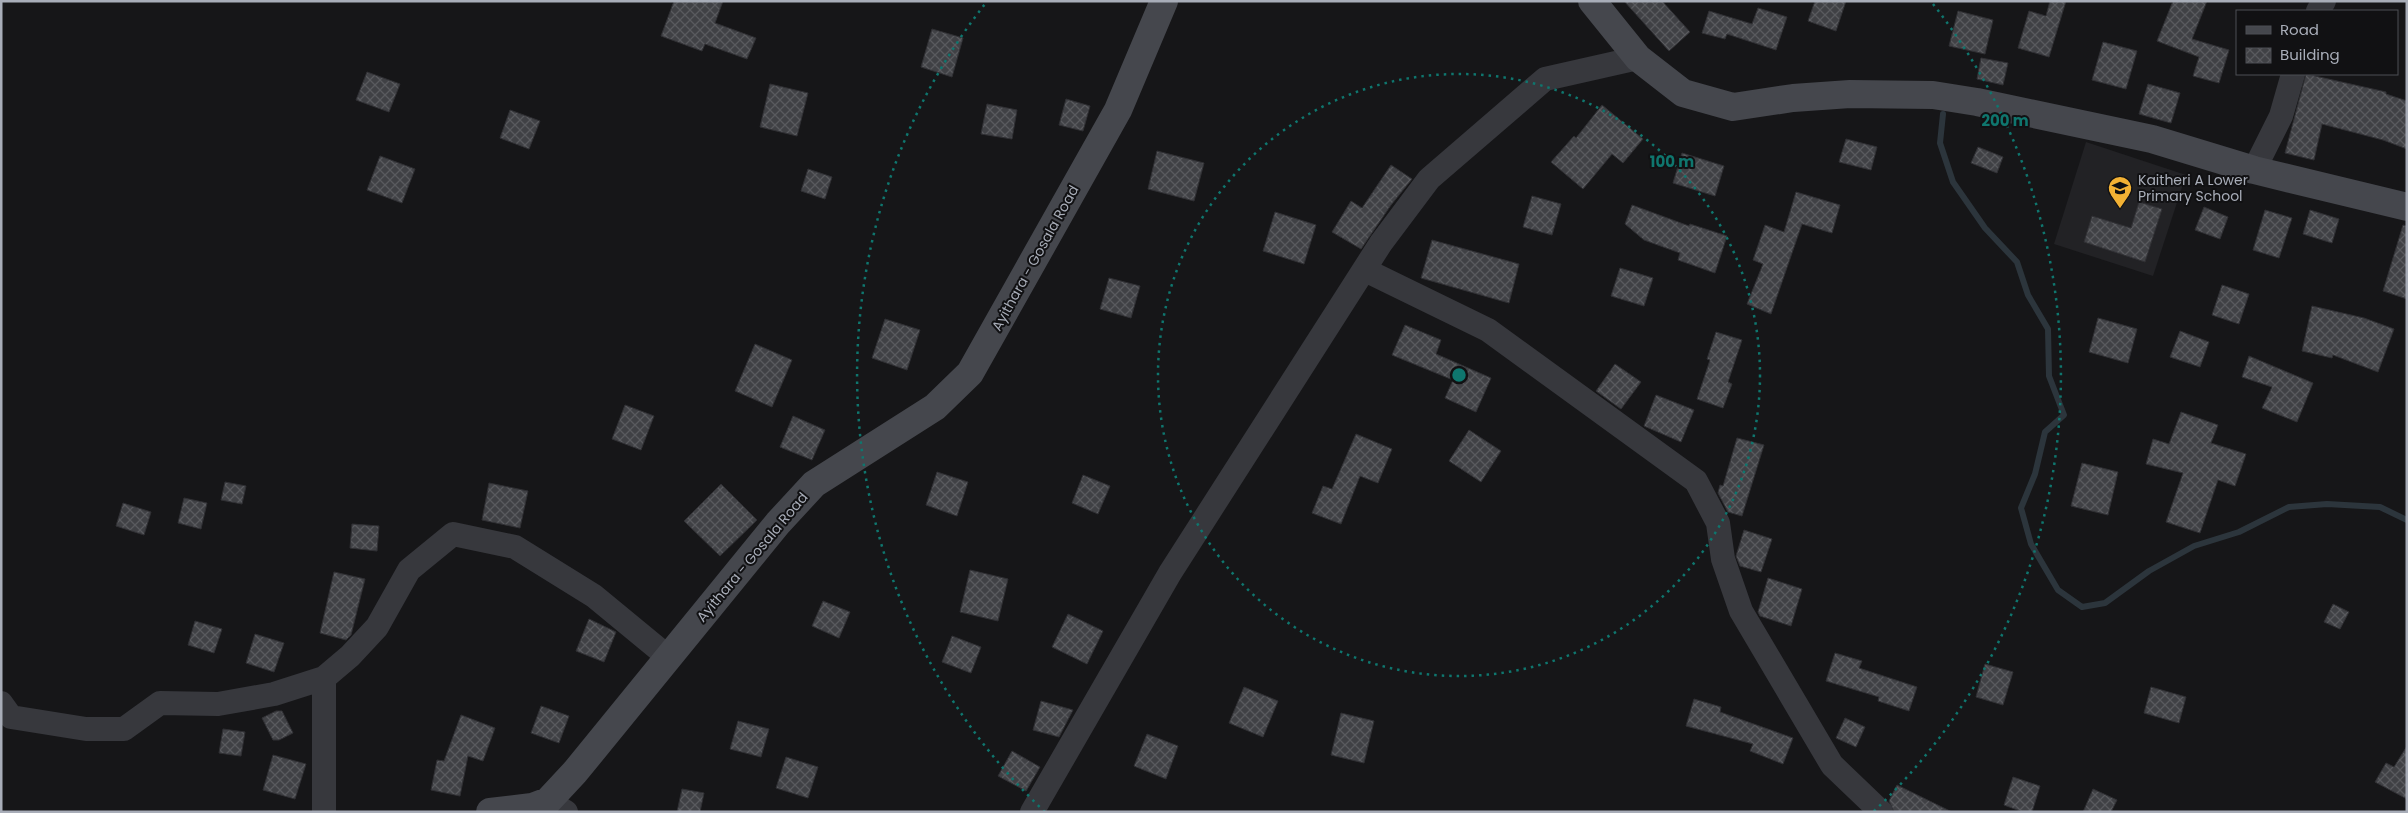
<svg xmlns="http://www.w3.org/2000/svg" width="2408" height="813" font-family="Poppins,sans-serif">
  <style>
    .built { fill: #222225 }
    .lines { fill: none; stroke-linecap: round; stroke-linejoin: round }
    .stream { stroke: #2c353c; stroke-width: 6 }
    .building { fill: url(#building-cross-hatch); stroke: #303034 }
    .street { stroke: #37383d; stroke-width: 24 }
    .secondary { stroke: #45474d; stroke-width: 28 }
    .ring { fill: none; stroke: #0f766e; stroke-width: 2.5; stroke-dasharray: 2.5 5 }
    .labels { text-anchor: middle; stroke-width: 4; stroke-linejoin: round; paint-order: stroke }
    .poi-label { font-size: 14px; fill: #a8adb8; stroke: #111113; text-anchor: start }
    .street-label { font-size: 14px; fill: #a8adb8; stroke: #111113 }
    .centre { fill: #0f766e; stroke: #111113; stroke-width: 2.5 }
    .ring-label { font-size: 15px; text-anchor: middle; font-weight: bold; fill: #0f766e; stroke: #111113; stroke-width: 4; stroke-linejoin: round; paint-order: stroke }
  </style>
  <defs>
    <pattern id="building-cross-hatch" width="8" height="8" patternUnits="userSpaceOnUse" patternTransform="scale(1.25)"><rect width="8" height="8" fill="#404145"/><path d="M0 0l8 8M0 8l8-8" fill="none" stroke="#595a5e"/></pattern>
  </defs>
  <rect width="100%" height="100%" fill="#161618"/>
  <path class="built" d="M2086,142L2186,175L2153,276L2054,244Z"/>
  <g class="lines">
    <path class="stream" d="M1943,114L1940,143L1953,182L1985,228L2017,262L2028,295L2048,329L2049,376L2064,415L2045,432L2035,474L2021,508L2031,544L2058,590L2082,607L2105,603L2149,571L2194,546L2239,532L2289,507L2327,504L2380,507L2407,520"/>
  </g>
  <path class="building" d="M674,1H723L715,23L756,38L747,59L705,44L702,51L661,36Z
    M1624,1H1662L1690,32L1669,51Z
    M1815,1H1846L1836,31L1808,21Z
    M2050,1H2066L2049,57L2018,48L2029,11L2046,16Z
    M2173,1H2207L2192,39L2229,50L2219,83L2193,76L2199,57L2157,41Z
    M1758,8L1787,17L1776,50L1727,34L1725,39L1702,33L1709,11L1752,24Z
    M1958,11L1993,20L1985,54L1949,46Z
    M932,29L963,38L952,77L921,67Z
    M2103,42L2137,51L2126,89L2092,80Z
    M1981,58L2008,63L2003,85L1977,79Z
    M367,72L400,84L389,112L356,100Z
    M2306,74L2386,92V94L2407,101V149L2383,140L2322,124L2314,160L2285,153Z
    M770,84L808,93L797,136L760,127Z
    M2148,84L2180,93L2171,123L2139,114Z
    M1066,99L1090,106L1083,131L1059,125Z
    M987,104L1017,110L1012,139L981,134Z
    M1602,105L1643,139L1623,163L1612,154L1583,189L1551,162L1574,136L1576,138Z
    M510,110L540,121L529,149L500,138Z
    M1846,139L1877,147L1871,170L1839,162Z
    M1978,147L2003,157L1997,173L1971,163Z
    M1157,151L1204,163L1194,201L1148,189Z
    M1682,153L1724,166L1715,196L1673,183Z
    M380,156L415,169L402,203L367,190Z
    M1391,165L1412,179L1391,205L1361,249L1332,232L1351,201L1362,208Z
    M808,169L832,177L825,199L801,191Z
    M1796,192L1840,205L1832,233L1802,224L1771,314L1747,304L1763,264L1753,260L1765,225L1784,232Z
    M1532,196L1561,204L1552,235L1523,227Z
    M2139,202L2162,209L2145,262L2084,242L2092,216L2131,228Z
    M1632,205L1689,226L1690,224L1727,236L1715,273L1678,260L1680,253L1644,240L1625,224Z
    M2204,207L2228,217L2220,239L2195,230Z
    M2265,210L2292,218L2279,258L2253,250Z
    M2310,210L2339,219L2332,243L2303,234Z
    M1275,212L1316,225L1304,264L1263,251Z
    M2403,225L2407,226V299L2383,291Z
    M1432,240L1519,264L1509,303L1421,278Z
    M1620,268L1653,278L1644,306L1611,296Z
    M1109,278L1140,286L1131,318L1100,309Z
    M2222,285L2249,294L2239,324L2212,315Z
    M2312,306L2364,318L2394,329L2378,372L2333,355L2332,358L2302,351Z
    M2098,318L2137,329L2128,363L2089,352Z
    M885,319L920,330L907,370L872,358Z
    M1405,325L1441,340L1436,354L1491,378L1476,412L1445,398L1453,380L1392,355Z
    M2180,331L2209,342L2200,367L2170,357Z
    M1716,332L1742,340L1728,382L1732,384L1723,408L1697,399L1710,360L1707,359Z
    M755,344L792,360L772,407L735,391Z
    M2249,356L2313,383L2297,422L2262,408L2272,387L2242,377Z
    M1615,364L1641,382L1621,409L1596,391Z
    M1656,395L1694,410L1681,442L1644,426Z
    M625,405L654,416L641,450L612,439Z
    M2181,412L2218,425L2211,443L2246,454L2235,486L2218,480L2200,533L2166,522L2183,473L2146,464L2153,439L2169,444Z
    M793,416L825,430L812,460L780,447Z
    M1469,430L1501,451L1481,482L1449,461Z
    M1356,434L1392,449L1378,483L1360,476L1341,524L1312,513L1323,486L1332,489Z
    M1737,438L1764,445L1742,516L1728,512L1718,493L1720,485L1723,486Z
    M2082,463L2118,472L2108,515L2071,506Z
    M937,472L968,482L957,516L926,505Z
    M1083,475L1110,486L1098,514L1072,503Z
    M225,482L246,486L242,504L221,500Z
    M489,483L528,491L520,528L482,520Z
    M721,484L757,520L720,556L684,521Z
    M184,498L207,503L201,529L178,523Z
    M123,503L151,512L144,535L116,526Z
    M352,524L379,526L377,551L350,548Z
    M1744,530L1772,539L1761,572L1740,566L1736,556Z
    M970,570L1008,579L998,621L960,612Z
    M334,572L365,579L351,635L346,640L320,633Z
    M1768,578L1802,589L1791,626L1760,616L1758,612Z
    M823,601L850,612L839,638L812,626Z
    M2333,604L2349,612L2340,629L2324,622Z
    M1068,614L1103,631L1087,664L1052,647Z
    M589,619L616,632L604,662L576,651Z
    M195,621L222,629L214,653L188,645Z
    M255,634L284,643L274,672L246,663Z
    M952,636L981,647L971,673L942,662Z
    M1835,653L1862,661L1859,668L1917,687L1909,711L1878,701L1879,697L1826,681Z
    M1985,664L2013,672L2003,705L1976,697Z
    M1244,687L1278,701L1263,737L1229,723Z
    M2151,687L2186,697L2179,723L2144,713Z
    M1694,699L1721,707L1720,712L1793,738L1783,764L1750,751L1753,744L1686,726Z
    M1041,701L1073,710L1059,737L1033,730Z
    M541,706L569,716L559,743L531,733Z
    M276,711H282L293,733L279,740H273L262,718Z
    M1341,713L1374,721L1364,763L1331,755Z
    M461,715L495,728L483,761L468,756L460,796L431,790L437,760L444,761Z
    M1845,718L1865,727L1856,747L1836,738Z
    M738,721L769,729L761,757L730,749Z
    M223,729L245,732L241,756L219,753Z
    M1147,734L1178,746L1166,779L1134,766Z
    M2407,746V799L2375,782L2386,763L2394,767Z
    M1012,751L1040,767L1026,791L998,776Z
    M273,755L306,764L295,799L263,790Z
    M786,757L818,767L808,798L776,788Z
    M2013,777L2040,786L2032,812H2023L2004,805Z
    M1897,785L1952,812H1894L1889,801Z
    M682,789L704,793L700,812H677Z
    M2093,789L2117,800L2111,812H2083Z"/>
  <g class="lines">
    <path class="street" d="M2318,11L2324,1
      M2254,170L2281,116L2293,74
      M1365,270L1488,330L1696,481L1718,523L1723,559L1741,611L1832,765L1881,812
      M324,678V812
      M1,703L11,717L86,729H124L160,703L218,704L274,694L324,678L350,656L377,627L409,570L453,534L515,547L594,596L668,657
      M548,801L566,812
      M1032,812L1170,573L1381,243L1429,179L1545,79L1638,58"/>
    <path class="secondary" d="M1592,1L1638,58L1683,93L1733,107L1793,98L1850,94L1933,95L1977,102L2152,139L2254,170L2407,207
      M490,812L532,807L548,801L575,772L778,523L814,484L935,407L970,373L1118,110L1164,1"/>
  </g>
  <g class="ring">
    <circle cx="1459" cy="375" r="301"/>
    <path d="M1045 812A602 602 0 0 1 985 4M1933 4A602 602 0 0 1 1873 812"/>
  </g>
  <defs>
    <g id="school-pin" transform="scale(1.25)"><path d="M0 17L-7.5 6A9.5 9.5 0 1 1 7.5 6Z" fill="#f2b134" stroke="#111113"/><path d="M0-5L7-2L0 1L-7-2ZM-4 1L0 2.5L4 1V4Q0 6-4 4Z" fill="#111"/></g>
  </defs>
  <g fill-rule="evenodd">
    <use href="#school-pin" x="2120" y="188"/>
  </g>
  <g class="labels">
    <g class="poi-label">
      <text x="2138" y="185">Kaitheri A Lower<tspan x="2138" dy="16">Primary School</tspan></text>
    </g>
    <g class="street-label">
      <text transform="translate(1035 258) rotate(-61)" y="5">Ayithara - Gosala Road</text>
      <text transform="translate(752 557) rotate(-50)" y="5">Ayithara - Gosala Road</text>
    </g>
  </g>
  <circle cx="1459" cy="375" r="8" class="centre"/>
  <g class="ring-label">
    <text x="2005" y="126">200 m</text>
    <text x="1672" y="167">100 m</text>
  </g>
  <rect width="2408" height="813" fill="none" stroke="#a8adb8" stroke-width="5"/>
  <rect x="2236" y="10" width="162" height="65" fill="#111113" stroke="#4d4f55"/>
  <rect x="2246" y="26" width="25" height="8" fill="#45474d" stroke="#4d4f55"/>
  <text x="2280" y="35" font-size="15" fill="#a8adb8">Road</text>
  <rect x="2246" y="48" width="25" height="15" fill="url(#building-cross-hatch)" stroke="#4d4f55"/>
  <text x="2280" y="60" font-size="15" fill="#a8adb8">Building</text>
</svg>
